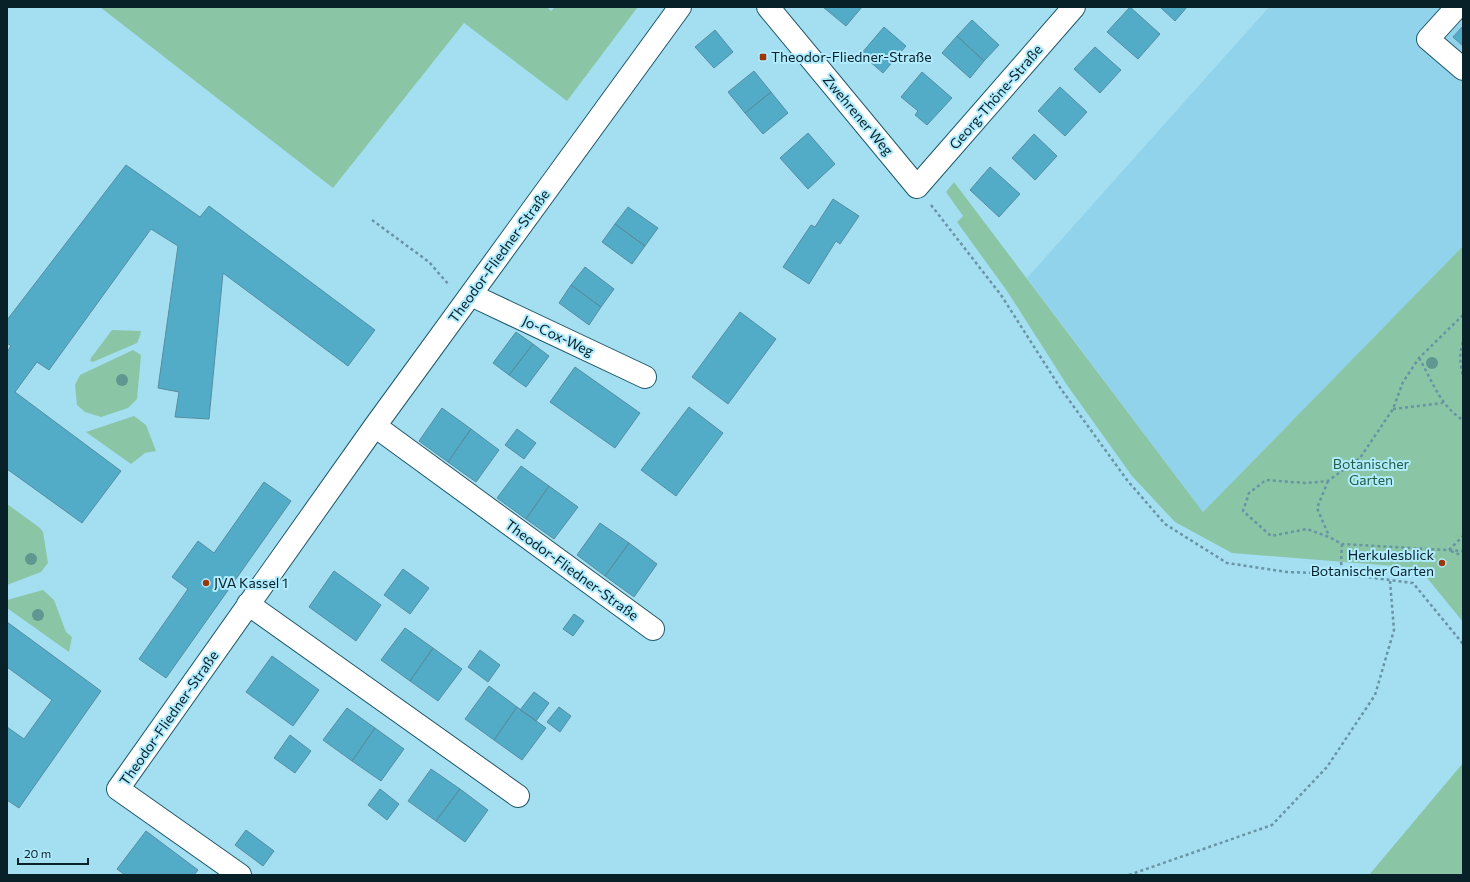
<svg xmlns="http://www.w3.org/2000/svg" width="1470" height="882" font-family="Commissioner,sans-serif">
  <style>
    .built { fill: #91d3ea }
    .green { fill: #8ac6a6 }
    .building { fill: #52acc7; stroke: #568ea0 }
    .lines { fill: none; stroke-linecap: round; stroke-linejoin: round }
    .minor-casing { stroke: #1e5869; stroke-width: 24 }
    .path { stroke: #6894a3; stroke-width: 2.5; stroke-dasharray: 3 3; stroke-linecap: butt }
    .minor { stroke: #fff; stroke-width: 22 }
    .tree { fill: #5e9891 }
    .poi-dot { fill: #9b3605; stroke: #b0ebfe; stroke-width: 1.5 }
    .labels { text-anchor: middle; stroke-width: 4; stroke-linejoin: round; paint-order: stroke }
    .poi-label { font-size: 14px; fill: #082027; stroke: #b0ebfe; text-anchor: start }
    .street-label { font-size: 14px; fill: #082027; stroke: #b0ebfe }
    .park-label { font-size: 14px; fill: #255e43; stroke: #b0ebfe }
  </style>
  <rect width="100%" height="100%" fill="#a4def1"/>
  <path class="built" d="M1269,7H1463V246L1203,512L1027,278Z"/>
  <path class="green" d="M100,7H547L551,11L555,7L637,8L567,101L464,23L333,188Z
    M954,182L1203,512L1463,246V622L1419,568L1232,553L1175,522L1132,476L1067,385L1007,291L957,222L963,216L946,192Z
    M112,330L141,331L140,336L137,343L93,362L90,361L91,358Z
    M133,350L141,355L137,399L128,408L101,417L85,412L77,405L75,385L80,375Z
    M134,416L146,425L156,451L145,453L131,464L86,432Z
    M7,504L40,528L43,532L48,563L41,572L7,585Z
    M43,590L54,600L66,632L72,637L69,652L7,608V600Z
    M1463,763V875H1369Z"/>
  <path class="building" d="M823,7H862L846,26Z
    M1130,7L1160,34L1138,59L1107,32Z
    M1160,7H1187L1175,21Z
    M972,20L999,45L984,61L957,36Z
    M1463,26V46L1453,37Z
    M884,27L906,46L883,73L861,54Z
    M715,30L733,52L714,68L695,47Z
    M957,36L984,61L970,78L942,53Z
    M1095,47L1121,70L1100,93L1074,69Z
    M754,71L771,92L745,113L728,92Z
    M922,72L952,98L927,125L915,115L918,111L901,97Z
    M1060,87L1087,112L1065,136L1038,111Z
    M771,92L788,113L763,134L745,113Z
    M808,133L835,164L808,189L780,158Z
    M1034,134L1057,156L1035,180L1012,158Z
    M126,165L200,217L209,206L375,330L348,366L223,273L209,419L175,417L179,392L158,388L178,246L151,229L49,370L37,362L15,392L121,471L82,523L7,469V352L11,346L7,343V320Z
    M990,167L1020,194L999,217L970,190Z
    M833,199L859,216L840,244L836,241L809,284L783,267L811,225L815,227Z
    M628,207L658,228L645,246L615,224Z
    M615,224L645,246L632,264L602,242Z
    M585,267L614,289L601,307L571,285Z
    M571,285L601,307L589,325L559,303Z
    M740,312L776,339L728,404L692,377Z
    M516,332L533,344L509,375L493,363Z
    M533,344L549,356L526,387L509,375Z
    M575,367L640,413L615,448L550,402Z
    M689,407L723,433L676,496L641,470Z
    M442,408L471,429L448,462L419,441Z
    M471,429L499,450L476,482L448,462Z
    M517,429L536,443L524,459L505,445Z
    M521,466L549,486L526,519L497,498Z
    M264,482L291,501L166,678L139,659L188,589L172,577L198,541L214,553Z
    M549,486L578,507L554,539L526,519Z
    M600,523L629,543L605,576L577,555Z
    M629,543L657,564L634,597L605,576Z
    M403,569L429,588L410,614L384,595Z
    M334,571L381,605L356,641L309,607Z
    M574,614L584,621L573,636L563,629Z
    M7,622L101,691L19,808L7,800V727L24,739L52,700L7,667Z
    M405,628L433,648L410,681L381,660Z
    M433,648L462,669L438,701L410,681Z
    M480,650L500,665L488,682L468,667Z
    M272,656L319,690L293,726L246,692Z
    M489,686L517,707L494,740L465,719Z
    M534,692L549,703L536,721L520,710Z
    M517,707L546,728L522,760L494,740Z
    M559,707L571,716L560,732L547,722Z
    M347,708L375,728L352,761L323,740Z
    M375,728L404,749L381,781L352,761Z
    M290,735L311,751L295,773L274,758Z
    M431,769L460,789L436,821L408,801Z
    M380,789L399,804L387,820L368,805Z
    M460,789L488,810L465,842L436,821Z
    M246,830L274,851L263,866L235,845Z
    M146,831L198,870L194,875H125L117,869Z"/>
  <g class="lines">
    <g class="minor-casing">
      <path id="minor" d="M768,7L917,187L1074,7
        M1457,7L1428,39L1463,69
        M471,295L645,377
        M375,426L653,629
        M248,604L518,796
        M240,875L118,789L375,426L680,7"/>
    </g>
    <path class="path" d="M931,205L1001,295L1061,389L1127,480L1165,524L1227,563L1287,572L1343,574L1413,583L1463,644
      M372,220L429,262L449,285
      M1463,315L1419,358L1403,382L1393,409L1360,458L1328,481L1305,483L1266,480L1249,493L1243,511L1271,536L1307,529L1329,537L1342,544L1463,551
      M1463,342C1459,354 1460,364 1463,376
      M1419,358C1432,380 1440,406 1463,420
      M1393,409L1443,403
      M1328,481L1317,508L1329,536
      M1342,544L1341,562L1343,574
      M1449,550L1463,536
      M1451,551L1463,556
      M1129,875L1272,825L1327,767L1375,695L1394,630L1390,581"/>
    <use href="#minor" class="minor"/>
  </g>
  <g class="tree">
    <circle cx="1432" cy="363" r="6"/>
    <circle cx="122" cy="380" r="6"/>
    <circle cx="31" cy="559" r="6"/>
    <circle cx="38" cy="615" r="6"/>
  </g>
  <g class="poi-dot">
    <rect x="759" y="53" width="8" height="8" rx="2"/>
    <circle cx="1442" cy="563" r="4"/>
    <circle cx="206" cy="583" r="4"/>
  </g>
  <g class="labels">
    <g class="poi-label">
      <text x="771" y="62">Theodor-Fliedner-Straße</text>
      <text x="1434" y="560" text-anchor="end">Herkulesblick<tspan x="1434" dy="16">Botanischer Garten</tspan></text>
      <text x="214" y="588">JVA Kassel 1</text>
    </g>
    <g class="street-label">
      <text transform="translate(996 97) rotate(-49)" y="5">Georg-Thöne-Straße</text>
      <text transform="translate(858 115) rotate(50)" y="5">Zwehrener Weg</text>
      <text transform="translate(499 256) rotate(-54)" y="5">Theodor-Fliedner-Straße</text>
      <text transform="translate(558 336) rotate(25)" y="5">Jo-Cox-Weg</text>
      <text transform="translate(572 570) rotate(36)" y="5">Theodor-Fliedner-Straße</text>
      <text transform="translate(169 718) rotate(-55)" y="5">Theodor-Fliedner-Straße</text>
    </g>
    <g class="park-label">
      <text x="1371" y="469">Botanischer<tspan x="1371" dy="16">Garten</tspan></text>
    </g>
  </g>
  <rect width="1470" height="882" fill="none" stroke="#082027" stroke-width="16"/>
  <path d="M18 858v6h70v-6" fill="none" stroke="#082027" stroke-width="2"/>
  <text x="24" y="858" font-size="12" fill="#082027" stroke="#b0ebfe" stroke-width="3" paint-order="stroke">20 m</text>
</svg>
